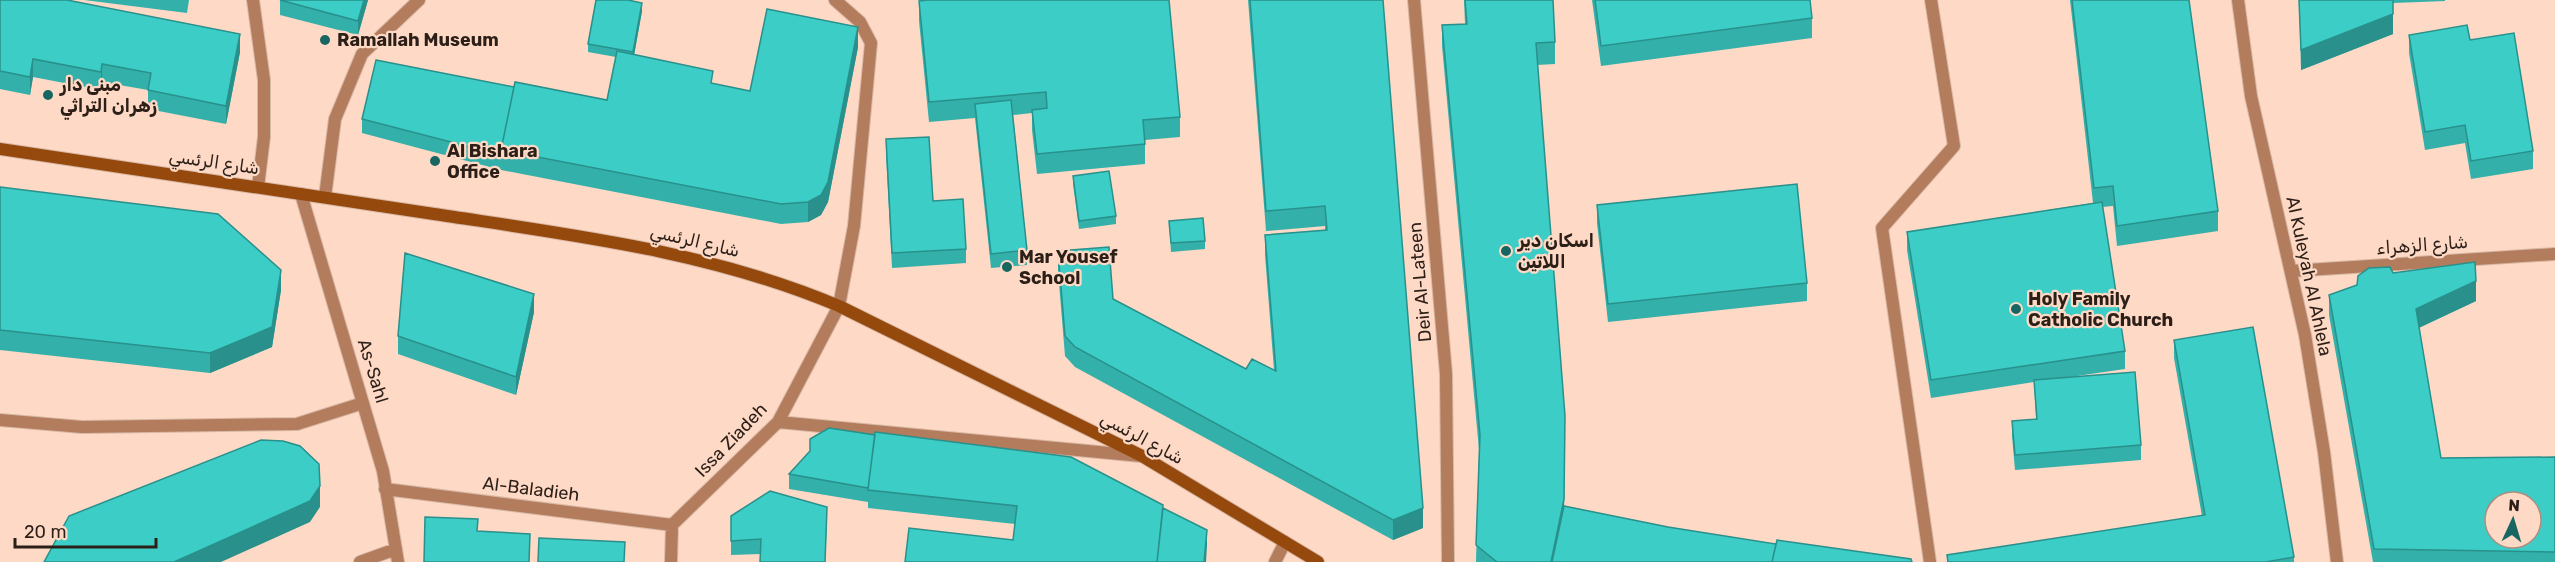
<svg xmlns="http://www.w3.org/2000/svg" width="2555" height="562" font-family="Rubik,'Noto Sans Arabic',sans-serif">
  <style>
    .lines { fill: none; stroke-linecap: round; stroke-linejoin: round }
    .service-casing { stroke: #d8b8a6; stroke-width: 14 }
    .minor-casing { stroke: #d8b8a6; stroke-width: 14 }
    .secondary-casing { stroke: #d8b8a6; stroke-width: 14 }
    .service { stroke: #b27c5d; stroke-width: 12 }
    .minor { stroke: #b27c5d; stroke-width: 12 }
    .secondary { stroke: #95490c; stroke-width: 12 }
    .wall { fill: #33b0aa }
    .shaded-wall { fill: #29908b }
    .building { fill: #3bcdc6; stroke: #29908b; stroke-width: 1.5; fill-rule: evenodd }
    .poi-dot { fill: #186662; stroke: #fed9c5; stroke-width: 2 }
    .labels { text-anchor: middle; stroke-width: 4.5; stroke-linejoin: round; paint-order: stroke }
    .poi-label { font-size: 18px; font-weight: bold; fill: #2c1f18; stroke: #fed9c5; text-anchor: start }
    .street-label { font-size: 18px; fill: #2c1f18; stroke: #fed9c5 }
  </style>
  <rect width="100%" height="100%" fill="#fed9c5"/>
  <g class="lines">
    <g class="service-casing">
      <path id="service" d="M1930,562L1882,228L1954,146L1931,0"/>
    </g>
    <g class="minor-casing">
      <path id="minor" d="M253,0L264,80V137L258,187
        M1414,0L1446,374L1448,562
        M2238,0L2251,96L2305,335L2324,452L2337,562
        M301,194L383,471L398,562
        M325,197L335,119L362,54L419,0
        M2292,271L2555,254
        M0,420L82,427L297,424L363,403
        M778,422L1141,456
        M385,489L672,525
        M360,562L396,549
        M671,562L672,525L778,422L839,306L854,226L871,43L860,22L835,0
        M1275,562L1285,542"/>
    </g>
    <g class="secondary-casing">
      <path id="secondary" d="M0,149C145,170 289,193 434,214C572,235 709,251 839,306L1142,456L1318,562"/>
    </g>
    <use href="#service" class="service"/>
    <use href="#minor" class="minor"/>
    <use href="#secondary" class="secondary"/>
  </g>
  <path class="wall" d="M0,0L240,52L226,124L148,109V90L102,82L101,90L33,77L30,95L0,89Z
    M84,0H189L187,13Z
    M280,0H368L358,35L280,15Z
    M1248,0H1383L1423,528L1393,540L1075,367L1065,356L1058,271V251L1113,299L1246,369L1274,370L1265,255V235L1325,230V226L1266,231Z
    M1464,0H1553L1555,42V64L1537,65L1564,506L1668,527L1776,544L1912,562H1476L1479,450L1442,46V25L1465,24Z
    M1592,0H1810L1812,18V38L1601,66Z
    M2070,0H2189L2218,211V231L2117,246L2113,206L2102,207L2125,351V369L2063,378L2141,445V460L2015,470L2012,436V421L2036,419L2034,382L1931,398L1907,250V232L2093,203Z
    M2299,0H2445V1L2393,3V34L2301,70Z
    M919,1L1180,117V137L1145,140V164L1037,174L1032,130V113L1013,115L1027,250V265L991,268L975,118L929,122L919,21Z
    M642,11L634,55L713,84L750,91L858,47L828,202L821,215L808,222L781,224L501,170L362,133V119L514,87L607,100L616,57L588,52V44Z
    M2409,35L2470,40L2533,151V169L2471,179L2465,143L2425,150L2409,53Z
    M886,139L966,249V263L892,268L886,154Z
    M1073,176L1116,216V224L1079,229L1073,184Z
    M0,187L281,290L272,347L210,373L0,350Z
    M1597,205L1807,283V301L1608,322L1597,223Z
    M1169,221L1205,241V249L1171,252Z
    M2393,273L2476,301L2419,328L2441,458L2555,457V562H2373L2329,315V295Z
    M534,312L516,395L398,354V336Z
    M2174,340L2294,557V562H1947V555L2202,516L2174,358Z
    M810,439L1163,508L1207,545L1013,540L1015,524L868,508V502L789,489V474L810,451Z
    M731,516L827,521L825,562H760V554L731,555Z"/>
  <path class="shaded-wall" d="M364,0H368L358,35V21Z
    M642,3V11L633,61V52Z
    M2393,14V34L2301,70V50Z
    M858,27V47L828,202L821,215L808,222V202Z
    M240,34V52L226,124V106Z
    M33,59V77L30,95V77Z
    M102,64V82L101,90V72Z
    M281,270V290L272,347L210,373V353Z
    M2476,281V301L2416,329V309Z
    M534,294V312L516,395V377Z
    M1565,438L1564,520L1555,562H1551Z
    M320,486V507L310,522L221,562H174Z
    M1423,508V528L1393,540V520Z
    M1207,530V545L1206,562H1204Z"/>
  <path class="building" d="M0,0H67L240,34L226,106L148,90L151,73L102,64L101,72L33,59L30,77L0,71Z
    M280,0H364L358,21Z
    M596,0H628L642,3L633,52L588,44Z
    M928,0H1169L1180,117L1143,120L1145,144L1037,154L1032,110L1047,108L1046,92L929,102L919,1Z
    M1250,0H1383L1423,508L1393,520L1075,347L1065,336L1058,251L1109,247L1113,299L1246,369L1252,359L1276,371L1265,235L1327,230L1325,206L1266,211Z
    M1465,0H1553L1555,42L1536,43L1565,416L1564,499L1551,562H1497L1476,545L1480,435L1442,25L1467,24Z
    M1595,0H1810L1812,18L1601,46Z
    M2072,0H2189L2218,211L2117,226L2113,186L2094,188Z
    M2299,0H2393V14L2301,50Z
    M767,9L858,27L828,182L821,195L808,202L781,204L501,150L515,82L607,100L617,51L713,71L711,83L750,91Z
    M2467,25L2470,40L2514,33L2533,151L2471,161L2465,125L2425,132L2409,35Z
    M376,60L514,87L501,150V155L362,119Z
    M1011,100L1027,250L991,254L975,104Z
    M929,137L933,201L963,199L966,249L892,253L886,139Z
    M1109,171L1116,216L1079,221L1073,176Z
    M1797,184L1807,283L1608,304L1597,205Z
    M0,187L218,214L281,270L272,327L210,353L0,330Z
    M2102,202L2125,351L1931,380L1907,232Z
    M1203,218L1205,241L1171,243L1169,221Z
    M405,253L534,294L516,377L398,336Z
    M2475,262L2476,281L2416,309L2441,458L2555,457V552L2374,549L2329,295L2357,285L2358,276L2369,268L2390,267L2393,273ZM2495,502H2531V538H2495Z
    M2253,327L2294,557L2266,562H1948L1947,555L2205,515L2174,340Z
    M2135,372L2141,445L2015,455L2012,421L2037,419L2034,380Z
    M829,428L875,435L868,488L789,474L810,451V439Z
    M875,432L1071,457L1163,505L1157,562H905L909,528L1013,540L1017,506L868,490Z
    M261,440L283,441L300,446L319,464L320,486L310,501L174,562H44L69,516Z
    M770,491L827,507L825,562H760L761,539L731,541V516Z
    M1564,506L1668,527L1776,544L1772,562H1552Z
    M1163,508L1207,530L1204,562H1157Z
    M425,517L478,519L477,531L530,534L529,562H424Z
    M539,538L625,542L624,562H538Z
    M1777,540L1911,559L1912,562H1772Z"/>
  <g class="poi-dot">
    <circle cx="325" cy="40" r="6"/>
    <circle cx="48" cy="95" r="6"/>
    <circle cx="435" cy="161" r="6"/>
    <circle cx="1506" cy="251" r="6"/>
    <circle cx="1007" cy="267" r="6"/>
    <circle cx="2016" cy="309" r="6"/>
  </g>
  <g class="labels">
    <g class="poi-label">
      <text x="337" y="46">Ramallah Museum</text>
      <text x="60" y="91">مبنى دار<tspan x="60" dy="21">زهران التراثي</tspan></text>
      <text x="447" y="157">Al Bishara<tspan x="447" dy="21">Office</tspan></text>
      <text x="1518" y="247">اسكان دير<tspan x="1518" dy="21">اللاتين</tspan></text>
      <text x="1019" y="263">Mar Yousef<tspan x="1019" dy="21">School</tspan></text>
      <text x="2028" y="305">Holy Family<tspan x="2028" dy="21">Catholic Church</tspan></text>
    </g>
    <g class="street-label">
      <text transform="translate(214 162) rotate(8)" y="6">شارع الرئسي</text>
      <text transform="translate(695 241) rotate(13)" y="6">شارع الرئسي</text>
      <text transform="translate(2422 245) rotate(-4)" y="6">شارع الزهراء</text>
      <text transform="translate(2309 276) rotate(78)" y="6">Al Kuleyah Al Ahlela</text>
      <text transform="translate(1420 282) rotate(-95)" y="6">Deir Al-Lateen</text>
      <text transform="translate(373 371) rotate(73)" y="6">As-Sahl</text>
      <text transform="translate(1142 438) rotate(28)" y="6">شارع الرئسي</text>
      <text transform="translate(731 440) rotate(-46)" y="6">Issa Ziadeh</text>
      <text transform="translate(531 489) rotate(7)" y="6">Al-Baladieh</text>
    </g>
  </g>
  <g transform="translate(2513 520) rotate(4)"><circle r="28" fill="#fed9c5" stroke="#aa8f80" stroke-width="1.5"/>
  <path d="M0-4.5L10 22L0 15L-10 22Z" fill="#186662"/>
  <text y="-9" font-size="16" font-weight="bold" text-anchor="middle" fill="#2c1f18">N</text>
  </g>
  <path d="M15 538v9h141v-9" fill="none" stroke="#2c1f18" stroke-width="3"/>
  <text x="24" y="538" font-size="18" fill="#2c1f18" stroke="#fed9c5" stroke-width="4.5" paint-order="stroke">20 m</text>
</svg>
